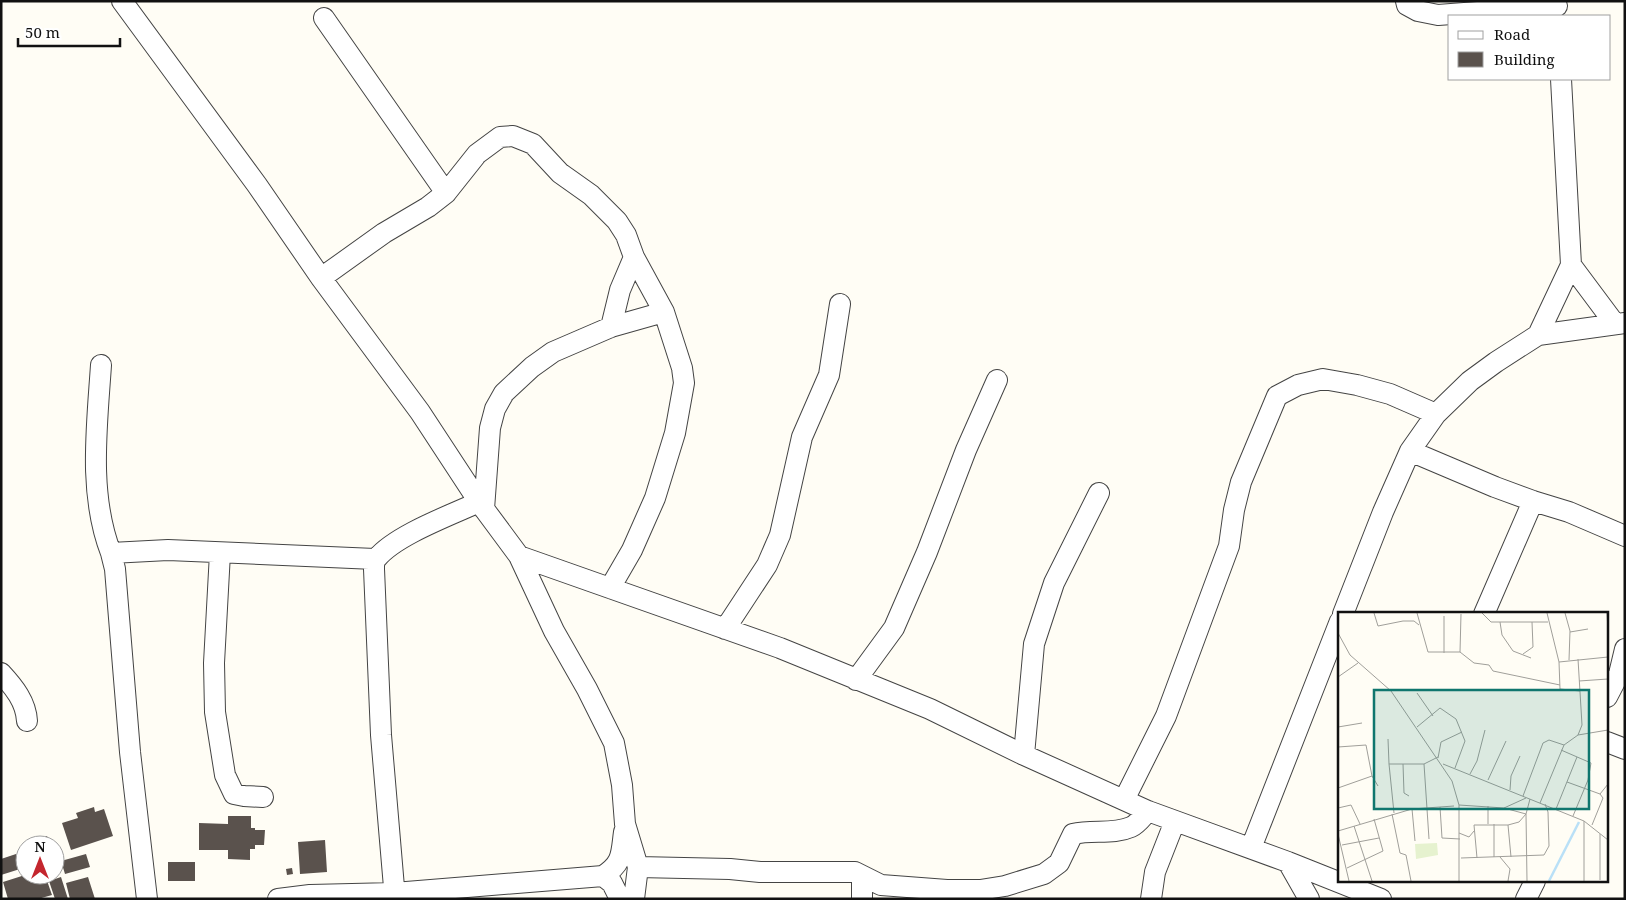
<svg xmlns="http://www.w3.org/2000/svg" width="1626" height="900" font-family="'Noto Serif',serif">
  <style>
    .building { fill: #5a524d }
    .lines { fill: none; stroke-linecap: round; stroke-linejoin: round }
    .minor-casing { stroke: #444; stroke-width: 22 }
    .minor { stroke: #fff; stroke-width: 20 }
    .inset-river { fill: none; stroke: #b9e0f7; stroke-width: 2.5 }
    .inset-road { fill: none; stroke: #a09f9a; stroke-width: 1 }
    .view { fill: #0f766e; fill-opacity: 0.15; stroke: #0f766e; stroke-width: 2.5 }
    .inset-edge { fill: none; stroke: #111; stroke-width: 2.5 }
  </style>
  <rect width="100%" height="100%" fill="#fffdf5"/>
  <path class="building" d="M94,807L95,812L104,809L113,836L71,850L62,823L78,818L76,813Z
    M228,816H251V828H255V830H265L264,845H255V849H250V860L228,859V850H199V823L228,824Z
    M47,836L50,845H36L35,840Z
    M325,840L327,872L300,874L298,842Z
    M16,854L20,869L1,875V859Z
    M86,854L90,867L65,874L61,861Z
    M168,862H195V881H168Z
    M292,868L293,874L287,875L286,869Z
    M25,875H45L52,895L38,899H8L3,882Z
    M61,877L68,899H55L49,881Z
    M88,877L95,899H70L66,883Z"/>
  <g class="lines">
    <g class="minor-casing">
      <path id="minor" d="M122,1L257,185L321,278L420,412L479,502L519,556L554,631L587,689L614,743L622,785L625,824L638,867L634,899
        M1406,1L1407,5L1418,11L1438,15L1557,6
        M324,18L446,193
        M1571,265L1615,324
        M321,278L384,233L428,207L446,193L477,154L500,137L513,136L533,144L560,173L591,195L617,221L626,235L634,257L664,312L682,368L684,383L675,433L655,498L632,550L610,588
        M611,327L620,290L634,257
        M1538,335L1571,265L1561,79
        M101,365C97,426 88,494 111,553
        M1410,451L1495,487L1533,501L1569,512L1625,536
        M484,509L490,428L495,409L504,393L532,367L553,352L611,327L664,312
        M220,553L214,663L215,712L225,775L234,794L244,796L263,797
        M519,556L780,648L930,709L1024,755L1148,811L1288,862L1381,899
        M1343,614L1383,512L1410,451L1436,414L1470,381L1496,362L1538,335L1625,323
        M1484,614L1533,501
        M725,629L767,565L780,535L802,437L829,375L840,304
        M1,673C14,687 26,702 27,721
        M856,680L894,628L927,552L966,450L997,380
        M1607,697L1619,674L1625,649
        M1607,742L1625,749
        M1024,755L1034,644L1054,583L1099,493
        M1124,800L1166,716L1229,546L1234,510L1241,482L1277,396L1298,385L1323,379L1357,385L1390,394L1436,414
        M1251,848L1340,621
        M1288,862L1309,899
        M638,867L730,869L760,872H855L881,885L947,890H980L1005,886L1044,874L1059,863L1073,834C1092,829 1113,835 1131,827C1138,824 1143,816 1148,811
        M603,876L612,883L620,899
        M147,899L130,752L115,569L111,553L168,550L375,559
        M278,899L310,895L394,893L603,876C623,863 621,854 624,832
        M395,899L381,735L374,569C374,564 374,561 377,558C396,535 451,515 479,502
        M862,899V876
        M1151,899L1155,872L1175,821
        M1526,899L1535,881"/>
    </g>
    <use href="#minor" class="minor"/>
  </g>
  <g transform="translate(1338 612)">
    <rect width="270" height="270" fill="#fffdf5"/>
    <path d="M99,231L100,243L78,247L77,232Z" fill="#e6f2cf"/>
    <path class="inset-river" d="M211,269L241,210"/>
    <path class="inset-road" d="M36,1L40,14L65,9H76L81,13M79,1L90,40H122L136,51L151,53L155,59L222,73M144,1L153,10H210M209,1L221,50L222,77L242,79M227,1L232,19L231,48M269,1L270,18M162,10L164,23L175,39L193,46M232,20L250,17M0,21L12,43L53,79L114,169L121,193V269M122,40L123,2M106,41V4M185,42L195,35L194,10M240,47L244,113L240,123M221,50L270,45M0,65L20,51M241,69L270,67M79,81L95,104M0,115L24,111M79,115L102,96L118,107L127,129L117,156M50,127L51,152M0,135L28,133L34,164L40,174M223,138L253,151L250,168L235,204M100,146L103,130L124,120M65,152L66,181L71,184M86,152L91,227M105,152L246,209L270,228M132,162L139,149L147,118M150,168L168,129M229,170L262,182M0,176L34,164M172,178L173,164L182,144M185,184L205,131L211,128L226,133M202,191L226,133L240,123L270,118M121,193L166,196L188,186M102,195L104,226L122,227M0,196L13,193L22,212M166,196L188,202L189,269M74,197L77,229M218,197L239,145M56,201L51,152H86L100,145M54,202L62,241L68,243L73,269M246,209V269M150,212V194M156,212V245M170,213L173,245M254,213L265,186L262,182L270,172M16,214L34,269M0,219L74,197L116,194M121,221L131,225L136,219M0,222L11,269M4,233L41,226M162,245L172,257L170,269M123,246L206,243L211,234L210,200L207,192M139,246L136,213H170L181,210L188,202L192,187M9,256L45,239L36,207M262,268V222"/>
    <path class="view" d="M36,78H251V197H36Z"/>
    <rect width="270" height="270" class="inset-edge"/>
  </g>
  <rect width="1626" height="900" fill="none" stroke="#111111" stroke-width="5"/>
  <rect x="1448" y="15" width="162" height="65" fill="#ffffff" stroke="#a0a0a0"/>
  <rect x="1458" y="31" width="25" height="8" fill="#ffffff" stroke="#a0a0a0"/>
  <text x="1494" y="40" font-size="15" fill="#111111">Road</text>
  <rect x="1458" y="52" width="25" height="15" fill="#5a524d" stroke="#a0a0a0"/>
  <text x="1494" y="65" font-size="15" fill="#111111">Building</text>
  <g transform="translate(40 860)"><circle r="24" fill="#ffffff" stroke="#a0a0a0"/>
  <path d="M0-4L9 19L0 12L-9 19Z" fill="#c4262e"/>
  <text y="-8" font-size="14" font-weight="bold" text-anchor="middle" fill="#111111">N</text>
  </g>
  <path d="M18 38v8h102v-8" fill="none" stroke="#111111" stroke-width="2.5"/>
  <text x="25" y="38" font-size="15" fill="#111111" stroke="#ffffff" stroke-width="4" paint-order="stroke">50 m</text>
</svg>
